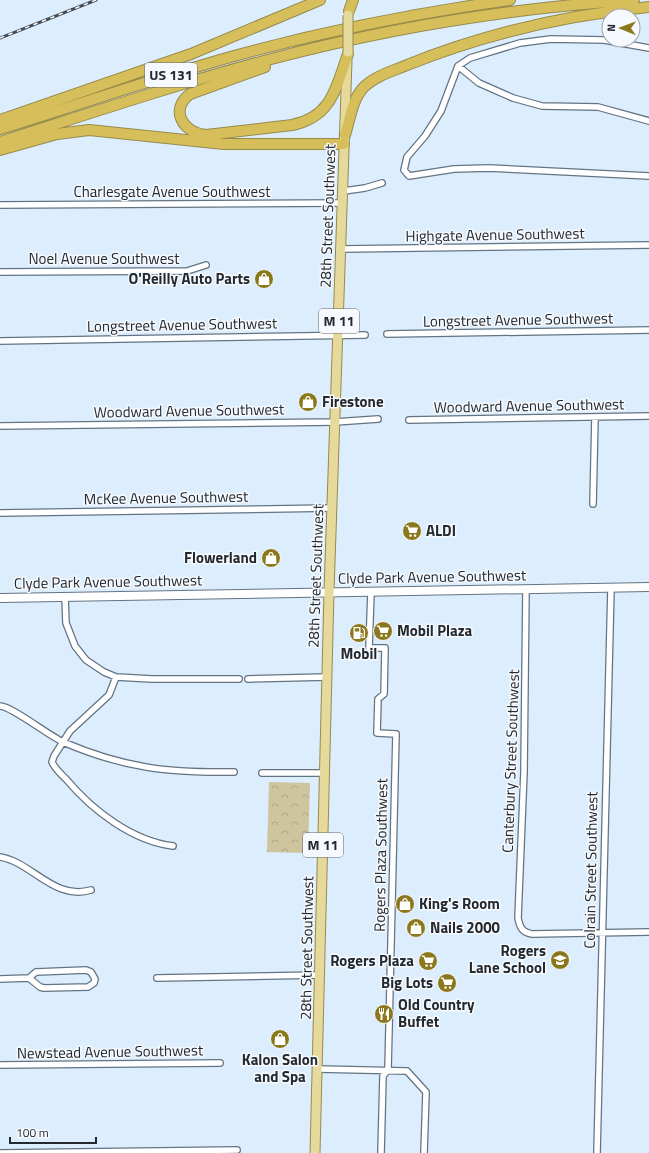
<svg xmlns="http://www.w3.org/2000/svg" width="649" height="1153" font-family="'Titillium Web',sans-serif">
  <style>
    .park { fill: url(#park-crowns) }
    .lines { fill: none; stroke-linecap: round; stroke-linejoin: round }
    .street-casing { stroke: #637382; stroke-width: 8 }
    .secondary-casing { stroke: #637382; stroke-width: 10 }
    .primary-casing { stroke: #978a4b; stroke-width: 11 }
    .highway-casing { stroke: #978a4b; stroke-width: 12 }
    .street { stroke: #fff; stroke-width: 5.5 }
    .secondary { stroke: #fff; stroke-width: 8 }
    .primary { stroke: #e6d99c; stroke-width: 9 }
    .highway { stroke: #d6bf5a; stroke-width: 10 }
    .rail-casing { stroke: #444c54; stroke-width: 3 }
    .rail { stroke: #f6f9fd; stroke-width: 1.5; stroke-dasharray: 4.5; stroke-linecap: butt }
    .primary-bridge-casing { stroke: #978a4b; stroke-width: 11; stroke-linecap: butt }
    .primary-bridge { stroke: #e6d99c; stroke-width: 9 }
    .labels { text-anchor: middle; stroke-width: 3; stroke-linejoin: round; paint-order: stroke }
    .shield { fill: #f6f9fd; stroke: #62676d; stroke-width: 1 }
    .shield-label { font-size: 14px; font-weight: bold; fill: #23292f }
    .street-label { font-size: 15px; fill: #23292f; stroke: #f6f9fd }
    .poi-label { font-size: 15px; font-weight: bold; fill: #23292f; stroke: #f6f9fd; text-anchor: start }
  </style>
  <defs>
    <pattern id="park-crowns" width="20" height="18" patternUnits="userSpaceOnUse"><rect width="20" height="18" fill="#cec49d"/><path d="M2 6a3 3 0 1 1 6 0M12 15a3 3 0 1 1 6 0" fill="none" stroke="#b1a888"/></pattern>
  </defs>
  <rect width="100%" height="100%" fill="#dceefe"/>
  <path class="park" d="M269,782L310,783L308,853L267,852Z"/>
  <g class="lines">
    <g class="street-casing">
      <path id="street" d="M649,48L604,40L551,39L520,43L470,58L458,66L441,111L425,136L407,157L404,170L409,176L454,169L489,168L649,176
        M458,66L479,83L513,98L542,106L598,107L649,121
        M344,191L365,188L382,183
        M0,205L343,203
        M342,249L649,245
        M0,272L187,271L206,265
        M387,334L649,330
        M0,341L365,335
        M409,420L649,416
        M0,426L335,422L378,419
        M593,504L595,417
        M0,513L333,508
        M526,589L524,772L518,918C520,928 522,932 532,934L649,932
        M371,592L369,648H385L384,694L378,699L377,733L396,734L388,1070L383,1076L381,1153
        M65,596L66,623L75,646L86,660L104,672L116,677L152,679H239
        M116,677L109,695L70,731L54,756L52,762C55,769 61,774 66,779C92,810 132,841 173,846
        M248,679L327,677
        M0,706C11,706 48,735 63,742C124,768 168,773 234,772
        M262,773H325
        M0,857C32,862 54,901 91,890
        M157,978L319,975
        M0,979L29,978L40,987L44,988L88,987L94,983L95,979L91,972L86,970L36,972L29,978
        M0,1065L220,1063
        M318,1069L407,1071L426,1092L424,1153
        M0,1153L237,1150
        M597,1153L611,588"/>
    </g>
    <g class="secondary-casing">
      <path id="secondary" d="M0,598L649,587"/>
    </g>
    <g class="primary-casing">
      <path id="primary" d="M315,1153L329,592L347,61"/>
    </g>
    <g class="highway-casing">
      <path id="highway" d="M349,11L353,0
        M265,67L190,94C169,110 183,133 206,135L292,125C332,117 336,87 348,54
        M0,120L191,54L320,0
        M0,129C78,105 155,78 234,56C325,31 417,13 510,0
        M345,135C350,120 352,99 364,87C375,76 393,71 407,65C484,34 566,15 649,7
        M0,142C91,113 183,82 275,58C393,27 513,8 634,0
        M0,150L57,134L89,130L224,144H344"/>
    </g>
    <use href="#street" class="street"/>
    <use href="#secondary" class="secondary"/>
    <use href="#primary" class="primary"/>
    <use href="#highway" class="highway"/>
    <g class="rail-casing">
      <path id="rail" d="M0,38L96,0"/>
    </g>
    <use href="#rail" class="rail"/>
    <g class="primary-bridge-casing">
      <path id="primary-bridge" d="M348,52V15"/>
    </g>
    <use href="#primary-bridge" class="primary-bridge"/>
  </g>
  <defs>
    <g id="shop-disc" transform="scale(1)"><circle r="9.5" fill="#8b781c" stroke="#f6f9fd"/><path d="M-5-2.5h2.3a2.7 3.5 0 0 1 5.4 0H5L5.5 6h-11ZM-1.5-2.5h3a1.5 2.3 0 0 0-3 0Z" fill="#fff"/></g>
    <g id="supermarket-disc" transform="scale(1)"><circle r="9.5" fill="#8b781c" stroke="#f6f9fd"/><path d="M-6-5.5h2.5l.6 2H6L4.5 2H-2.5L-4.4-4H-6ZM-1.5 3.2a1.3 1.3 0 1 0 .1 0ZM3 3.2a1.3 1.3 0 1 0 .1 0Z" fill="#fff"/></g>
    <g id="fuel-disc" transform="scale(1)"><circle r="9.5" fill="#8b781c" stroke="#f6f9fd"/><path d="M-5.5-6h7V0h2V4h1.3V-2.5L3-4.5l.8-.8L6-3V5H2.5V1h-1V6h-7ZM-4.2-4.7v3.2H.2V-4.7Z" fill="#fff"/></g>
    <g id="school-disc" transform="scale(1)"><circle r="9.5" fill="#8b781c" stroke="#f6f9fd"/><path d="M0-5L7-2L0 1L-7-2ZM-4 1L0 2.5L4 1V4Q0 6-4 4Z" fill="#fff"/></g>
    <g id="restaurant-disc" transform="scale(1)"><circle r="9.5" fill="#8b781c" stroke="#f6f9fd"/><path d="M-5-6h1v4h1v-4h1v4h1v-4h1v5L-1.5 .5V6h-2V.5L-5-1ZM5-6V6H3V1.5H1.5Q1.5-4 5-6Z" fill="#fff"/></g>
  </defs>
  <g fill-rule="evenodd">
    <use href="#shop-disc" x="264" y="279"/>
    <use href="#shop-disc" x="308" y="402"/>
    <use href="#supermarket-disc" x="412" y="531"/>
    <use href="#shop-disc" x="271" y="558"/>
    <use href="#supermarket-disc" x="383" y="631"/>
    <use href="#fuel-disc" x="359" y="633"/>
    <use href="#shop-disc" x="405" y="904"/>
    <use href="#shop-disc" x="416" y="928"/>
    <use href="#school-disc" x="560" y="960"/>
    <use href="#supermarket-disc" x="428" y="961"/>
    <use href="#supermarket-disc" x="447" y="983"/>
    <use href="#restaurant-disc" x="384" y="1014"/>
    <use href="#shop-disc" x="280" y="1039"/>
  </g>
  <g class="labels">
    <g class="shield">
      <rect x="145" y="63" width="52" height="24" rx="3"/>
      <rect x="319" y="309" width="40" height="24" rx="3"/>
      <rect x="303" y="833" width="40" height="24" rx="3"/>
    </g>
    <g class="shield-label">
      <text x="171" y="80">US 131</text>
      <text x="339" y="326">M 11</text>
      <text x="323" y="850">M 11</text>
    </g>
    <g class="street-label">
      <text x="172" y="197">Charlesgate Avenue Southwest</text>
      <text transform="translate(328 216) rotate(-88)" y="5">28th Street Southwest</text>
      <text transform="translate(495 235) rotate(-1)" y="5">Highgate Avenue Southwest</text>
      <text x="104" y="264">Noel Avenue Southwest</text>
      <text transform="translate(518 320) rotate(-1)" y="5">Longstreet Avenue Southwest</text>
      <text transform="translate(182 325) rotate(-1)" y="5">Longstreet Avenue Southwest</text>
      <text transform="translate(529 406) rotate(-1)" y="5">Woodward Avenue Southwest</text>
      <text transform="translate(189 411) rotate(-1)" y="5">Woodward Avenue Southwest</text>
      <text transform="translate(166 498) rotate(-1)" y="5">McKee Avenue Southwest</text>
      <text transform="translate(316 576) rotate(-88)" y="5">28th Street Southwest</text>
      <text transform="translate(432 577) rotate(-1)" y="5">Clyde Park Avenue Southwest</text>
      <text transform="translate(108 582) rotate(-1)" y="5">Clyde Park Avenue Southwest</text>
      <text transform="translate(511 761) rotate(-88)" y="5">Canterbury Street Southwest</text>
      <text transform="translate(381 855) rotate(-89)" y="5">Rogers Plaza Southwest</text>
      <text transform="translate(591 870) rotate(-89)" y="5">Colrain Street Southwest</text>
      <text transform="translate(307 948) rotate(-89)" y="5">28th Street Southwest</text>
      <text transform="translate(110 1052) rotate(-1)" y="5">Newstead Avenue Southwest</text>
    </g>
    <g class="poi-label">
      <text x="250" y="284" text-anchor="end">O'Reilly Auto Parts</text>
      <text x="322" y="407">Firestone</text>
      <text x="426" y="536">ALDI</text>
      <text x="257" y="563" text-anchor="end">Flowerland</text>
      <text x="397" y="636">Mobil Plaza</text>
      <text x="359" y="659" text-anchor="middle">Mobil</text>
      <text x="419" y="909">King's Room</text>
      <text x="430" y="933">Nails 2000</text>
      <text x="546" y="956" text-anchor="end">Rogers<tspan x="546" dy="17">Lane School</tspan></text>
      <text x="414" y="966" text-anchor="end">Rogers Plaza</text>
      <text x="433" y="988" text-anchor="end">Big Lots</text>
      <text x="398" y="1010">Old Country<tspan x="398" dy="17">Buffet</tspan></text>
      <text x="280" y="1065" text-anchor="middle">Kalon Salon<tspan x="280" dy="17">and Spa</tspan></text>
    </g>
  </g>
  <g transform="translate(621 28) rotate(271)"><circle r="19" fill="#f6f9fd" stroke="#a2a6ab"/>
  <path d="M0-3L7 15L0 10L-7 15Z" fill="#8b781c"/>
  <text y="-6" font-size="11" font-weight="bold" text-anchor="middle" fill="#23292f">N</text>
  </g>
  <path d="M10 1137v6h86v-6" fill="none" stroke="#23292f" stroke-width="2"/>
  <text x="16" y="1137" font-size="12" fill="#23292f" stroke="#f6f9fd" stroke-width="3" paint-order="stroke">100 m</text>
</svg>
